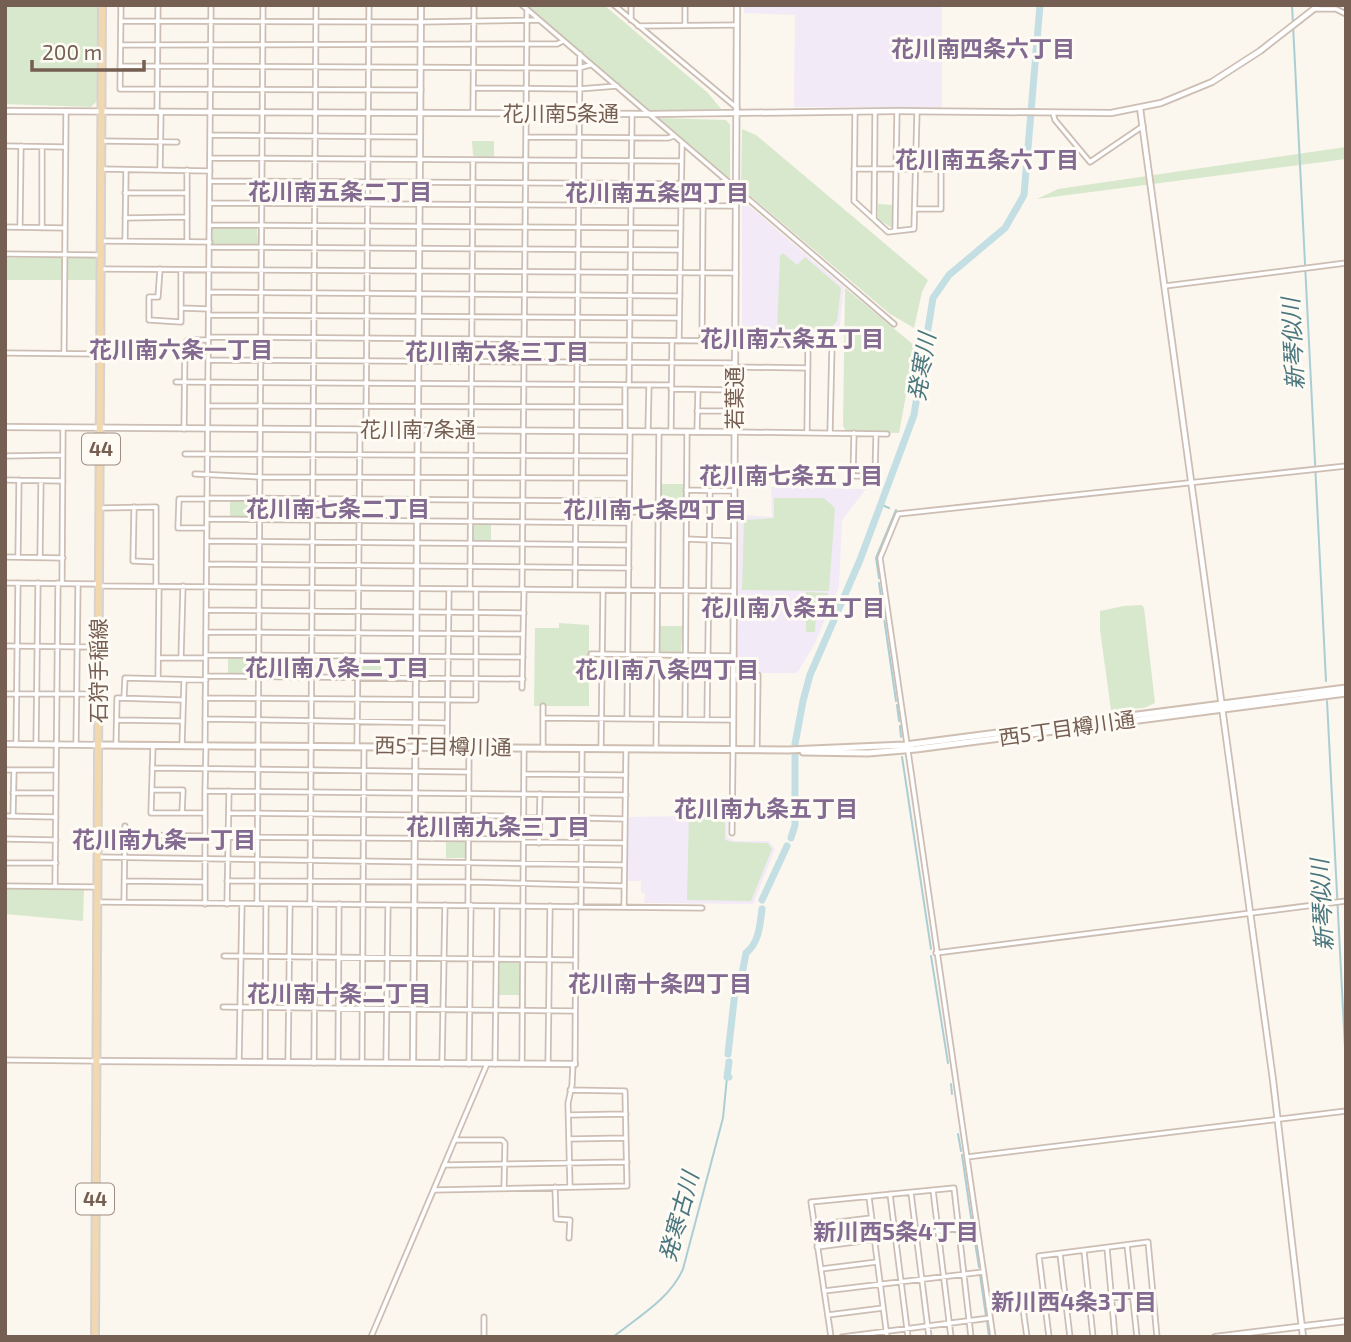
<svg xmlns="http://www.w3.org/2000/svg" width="1351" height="1342" font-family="'Exo 2','Noto Sans JP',sans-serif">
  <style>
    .education { fill: #f3eaf8 }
    .green { fill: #d8e8cd }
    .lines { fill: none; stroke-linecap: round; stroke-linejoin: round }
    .stream { stroke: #abced4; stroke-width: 2 }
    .river { stroke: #c3dfe4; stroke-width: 7 }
    .minor-casing { stroke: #cdbeb4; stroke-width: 7 }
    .tertiary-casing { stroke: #cdbeb4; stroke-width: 8 }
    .secondary-casing { stroke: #cfbfb2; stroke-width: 9 }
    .primary-casing { stroke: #d8d2cf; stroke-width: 10 }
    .minor { stroke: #fff; stroke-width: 3.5 }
    .tertiary { stroke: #fff; stroke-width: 4.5 }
    .secondary { stroke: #fff; stroke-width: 5 }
    .primary { stroke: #f2d8ae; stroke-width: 6 }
    .labels { text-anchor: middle; stroke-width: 6; stroke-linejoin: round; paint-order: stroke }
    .shield { fill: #fefaf4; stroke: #9e8d83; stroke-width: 2 }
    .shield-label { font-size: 19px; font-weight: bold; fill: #755e52 }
    .street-label { font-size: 21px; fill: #755e52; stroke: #fefaf4 }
    .neighbourhood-label { font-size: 23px; font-weight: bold; fill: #836a90; stroke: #fefaf4 }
    .water-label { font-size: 23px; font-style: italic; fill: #4a777f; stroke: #fefaf4 }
  </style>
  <rect width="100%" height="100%" fill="#fbf6ee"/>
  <path class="education" d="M744,5H942V107H794L795,15L744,13Z
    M742,200L844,287L840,325L832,333H742Z
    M771,487L866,489L842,520L839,587L814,645L797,673H737L739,515L772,517Z
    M686,807L728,809L727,837L734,841H769L775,849L753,904L644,903L645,894L641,892V881H628L627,817L686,816Z"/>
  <path class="green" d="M5,5H97V101L91,107L5,104Z
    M525,5H604L708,93L721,109L650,111Z
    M659,118L726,120L730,125V181Z
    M742,129L756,135L928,280L922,292L914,328L890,314L741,188Z
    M472,141H494V157L477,158L473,155Z
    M1346,147V159L1037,199L1058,189Z
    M878,204L893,205L892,228L878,219Z
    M214,228H257L258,244L256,246L213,245L212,229Z
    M783,253L797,265L805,257L841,288L837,321L829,330L777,329L780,256Z
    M5,258H96V280H5Z
    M845,288L915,346L899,433L846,431L843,426Z
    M661,484H684L682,510L661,509Z
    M774,498H824L835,508L829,591L742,590L744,520L774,518Z
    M230,501H255L256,517L230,518Z
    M336,501H355L356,517L354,519H335Z
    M474,524H491V542H474Z
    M806,592L828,593L826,613L816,614L815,632H806Z
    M1142,605L1144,608L1155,703L1144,708L1111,710L1100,630V611L1124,606Z
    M559,623L589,625V706H534L535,628H559Z
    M660,626H683L681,653L659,652Z
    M228,657H255V676H228Z
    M362,657L381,658V676L369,678L362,675Z
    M689,810H720L725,817V840L734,842L768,843L772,849L751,901L687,900Z
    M446,841H465L466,858H446Z
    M5,889H84L83,921L5,914Z
    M500,962L519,963V995H499Z"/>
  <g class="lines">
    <path class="stream" d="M1292,5L1326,681
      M882,505L889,508
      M879,578L876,558L896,510
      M879,583L896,701
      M1327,701L1346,1067
      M897,705L899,721
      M900,726L901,737
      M902,757L931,949
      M931,956L948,1063
      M951,1084L952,1094
      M958,1134L961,1151
      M962,1155L972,1224
      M973,1230L979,1267
      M980,1275L986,1316
      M987,1321L989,1337
      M613,1337C638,1317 670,1299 683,1269L723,1118L727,1077"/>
    <path class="river" d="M795,744L803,701L810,675L860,560L914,415L933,298L949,275L1005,228L1024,195L1040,5
      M791,838L795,825V756
      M762,900L787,846
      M728,1054L736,983L742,974L746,953C759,943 760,925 762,909
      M729,1062L727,1077H729"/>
    <g class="minor-casing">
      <path id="minor" d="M121,5L120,89L421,90
        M522,5L894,324
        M614,5L737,108
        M1314,9H1336L1346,14
        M631,20V5
        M121,21L421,22L539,20
        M685,25V5
        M638,26L737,25
        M121,45L527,44H557L563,41
        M120,66L579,68L590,65
        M473,88L579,89L617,86
        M157,112L158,5
        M855,112L854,201L888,232L914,229L917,111
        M473,113L474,5
        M1053,113L1055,120L1090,162L1143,126
        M210,135L420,137
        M526,137L668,138L674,136
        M101,141L177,142
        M5,146L65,147
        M42,147V228
        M210,158L681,161
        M101,169L210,171
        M854,169H939L941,171V209H915
        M160,170L161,112
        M210,181L719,184L726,180
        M125,193H186
        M210,203L736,206
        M125,218L187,217
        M874,218L875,112
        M210,225L681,228
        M5,227L65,228
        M20,227L21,146
        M895,231L897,111
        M101,241L210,242
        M125,241L126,170
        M187,242V170
        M209,247L680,250
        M5,254L99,255
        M101,269L736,273
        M160,269L158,297H149V320L181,322V270
        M1165,286L1346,263
        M209,292L680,296
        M181,308L209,309
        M209,315L679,318
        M209,337L735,341
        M679,341L682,143
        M702,341L703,207
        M735,344L832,345L830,433
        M5,353L101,354
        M64,354L66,111
        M209,360L735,363
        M735,367L808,368
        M176,382L671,385
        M629,385L632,114
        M671,389L735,390
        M208,406L625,407
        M697,411H735
        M184,429L185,343L188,340H208
        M366,430L369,5
        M625,431V385
        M648,431L649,385
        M671,431L672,341
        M697,432L698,390
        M735,432L887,434
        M807,433L808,345
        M854,433L853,476H875L876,434
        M185,454L630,456
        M5,456L63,455
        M195,474L260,477L629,478
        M5,480L63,481
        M686,490L734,491
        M208,498L629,501
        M134,507L133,561L156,562
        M100,508L156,507V586
        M629,512H686
        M207,519L629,523
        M207,528H178L179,499H207
        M686,539L734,541
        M207,541L629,545
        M5,557L63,558
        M18,557L19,480
        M40,557L41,481
        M207,564L629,568
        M5,583L98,584
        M62,583L63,428
        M100,586L734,591
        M470,589L473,160
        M522,589L527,10
        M575,590L580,54
        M207,610L524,613
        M206,632L523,634
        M5,646L97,647
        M591,654L733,656
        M206,655L523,657
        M158,658H205
        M181,658L183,586
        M733,675H758L757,749
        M206,676L523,679
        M158,679L159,587
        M522,688L524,589
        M5,694H98
        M124,698L125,678L206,680
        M205,698L476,700V589
        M543,706V749
        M543,718L733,720
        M205,719L447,723
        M627,719L630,431
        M685,719L687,432
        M117,720L183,721
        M707,720L710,491
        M16,744L18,583
        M36,744L38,583
        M76,744L78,584
        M116,745L117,698L183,700
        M182,745L184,680
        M205,745L211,5
        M206,745L205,791L626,795
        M153,746L151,813H205
        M357,746L360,430
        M447,747L449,589
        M601,749L603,590
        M656,749L659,431
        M152,768L469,772
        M5,770H56
        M524,774L626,775
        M152,790H183L182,813
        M205,791V904
        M13,793H56
        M229,813L507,816L510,818V839
        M5,816L56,817
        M13,816L14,770
        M524,818H539
        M582,818L625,819
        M732,833L733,749
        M125,835L205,836
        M228,837L523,839
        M5,839L56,840
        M524,842L625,843
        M539,843L540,794
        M97,857L624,865
        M5,863H56
        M125,881L205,882
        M227,881L468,882L624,886
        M5,886L97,887
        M55,886L58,583
        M97,902L702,908
        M124,902L125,826
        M227,904L229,791
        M257,904L263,5
        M310,904L316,5
        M468,905L469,748
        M581,907L582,749
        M624,907L626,749
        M936,953L1346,901
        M224,956L576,960
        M223,1007L575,1011
        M5,1060L95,1061
        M239,1062L242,904
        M265,1062L266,904
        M288,1062L290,904
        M314,1063L315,904
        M338,1063L339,904
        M362,1063L364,747
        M386,1063L388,905
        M442,1064L445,905
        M469,1064L471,905
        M495,1064L497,906
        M522,1064L524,748
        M548,1064L550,906
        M575,1064L576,906
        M569,1115L626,1114
        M569,1139L626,1138
        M455,1140H502L505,1143L504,1188
        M967,1157L1346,1111
        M444,1165L627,1162
        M555,1187L556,1219L570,1220L569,1238
        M570,1187L568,1103L572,1085L573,1064
        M434,1190L627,1186L625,1091L570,1090
        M933,1190L951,1337
        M911,1193L929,1337
        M890,1194L908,1337
        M869,1197L887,1337
        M814,1225L871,1218
        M1127,1245L1137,1337
        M817,1247L976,1226
        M1107,1248L1115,1337
        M1084,1251L1093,1337
        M1060,1254L1070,1337
        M821,1269L877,1262
        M824,1291L983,1272
        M988,1306L1023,1309L1153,1293
        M1023,1309L1027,1337
        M828,1315L883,1308
        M371,1337L487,1064
        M484,1337V1317
        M831,1337L811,1202L954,1188L971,1337
        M842,1337L990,1318
        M993,1337L880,558L898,514L1346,466
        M1049,1337L1039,1256L1148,1242L1157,1337"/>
    </g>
    <g class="tertiary-casing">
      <path id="tertiary" d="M1140,108L1273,1080L1303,1337
        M5,111L650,114L897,111L1111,113L1161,103L1212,82L1260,51L1319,5
        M5,427L735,432
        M5,744L99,745
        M733,749L737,5
        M96,1061L575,1064
        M413,1063L421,5
        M1215,1337L1346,1321"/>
    </g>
    <g class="secondary-casing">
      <path id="secondary" d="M99,745L788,750L905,745L1346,688
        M803,752L868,753L916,749L1346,693"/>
    </g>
    <g class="primary-casing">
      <path id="primary" d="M95,1337L102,5"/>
    </g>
    <use href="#minor" class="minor"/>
    <use href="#tertiary" class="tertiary"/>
    <use href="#secondary" class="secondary"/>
    <use href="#primary" class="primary"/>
  </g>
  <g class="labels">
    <g class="shield">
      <rect x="82" y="433.5" width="38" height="31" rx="5"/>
      <rect x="76" y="1183.5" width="38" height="31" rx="5"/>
    </g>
    <g class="shield-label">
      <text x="101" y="456">44</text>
      <text x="95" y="1206">44</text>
    </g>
    <g class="street-label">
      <text x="561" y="121">花川南5条通</text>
      <text transform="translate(735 398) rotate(-90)" y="7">若葉通</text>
      <text x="418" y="437">花川南7条通</text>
      <text transform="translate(99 671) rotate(-90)" y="7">石狩手稲線</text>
      <text transform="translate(1067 729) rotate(-8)" y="7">西5丁目樽川通</text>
      <text transform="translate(443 747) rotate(1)" y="7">西5丁目樽川通</text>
    </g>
    <g class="neighbourhood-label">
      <text x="983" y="57">花川南四条六丁目</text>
      <text x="987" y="168">花川南五条六丁目</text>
      <text x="340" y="200">花川南五条二丁目</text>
      <text x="657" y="201">花川南五条四丁目</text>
      <text x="792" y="347">花川南六条五丁目</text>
      <text x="181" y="358">花川南六条一丁目</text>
      <text x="497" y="360">花川南六条三丁目</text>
      <text x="791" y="484">花川南七条五丁目</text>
      <text x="338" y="517">花川南七条二丁目</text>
      <text x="655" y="518">花川南七条四丁目</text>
      <text x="793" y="616">花川南八条五丁目</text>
      <text x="337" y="676">花川南八条二丁目</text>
      <text x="667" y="678">花川南八条四丁目</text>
      <text x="766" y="817">花川南九条五丁目</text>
      <text x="498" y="835">花川南九条三丁目</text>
      <text x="164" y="848">花川南九条一丁目</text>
      <text x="660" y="992">花川南十条四丁目</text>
      <text x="339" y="1002">花川南十条二丁目</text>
      <text x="896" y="1240">新川西5条4丁目</text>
      <text x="1074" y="1310">新川西4条3丁目</text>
    </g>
    <g class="water-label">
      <text transform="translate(1293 344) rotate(-93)" y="8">新琴似川</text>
      <text transform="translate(922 367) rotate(-81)" y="8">発寒川</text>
      <text transform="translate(1322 905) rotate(-93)" y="8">新琴似川</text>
      <text transform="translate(679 1217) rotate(-75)" y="8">発寒古川</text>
    </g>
  </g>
  <rect width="1351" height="1342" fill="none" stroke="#755e52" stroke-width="14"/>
  <path d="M32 60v10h112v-10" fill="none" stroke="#755e52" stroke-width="3.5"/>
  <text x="42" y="60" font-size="21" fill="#755e52" stroke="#fefaf4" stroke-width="5" paint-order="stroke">200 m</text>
</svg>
